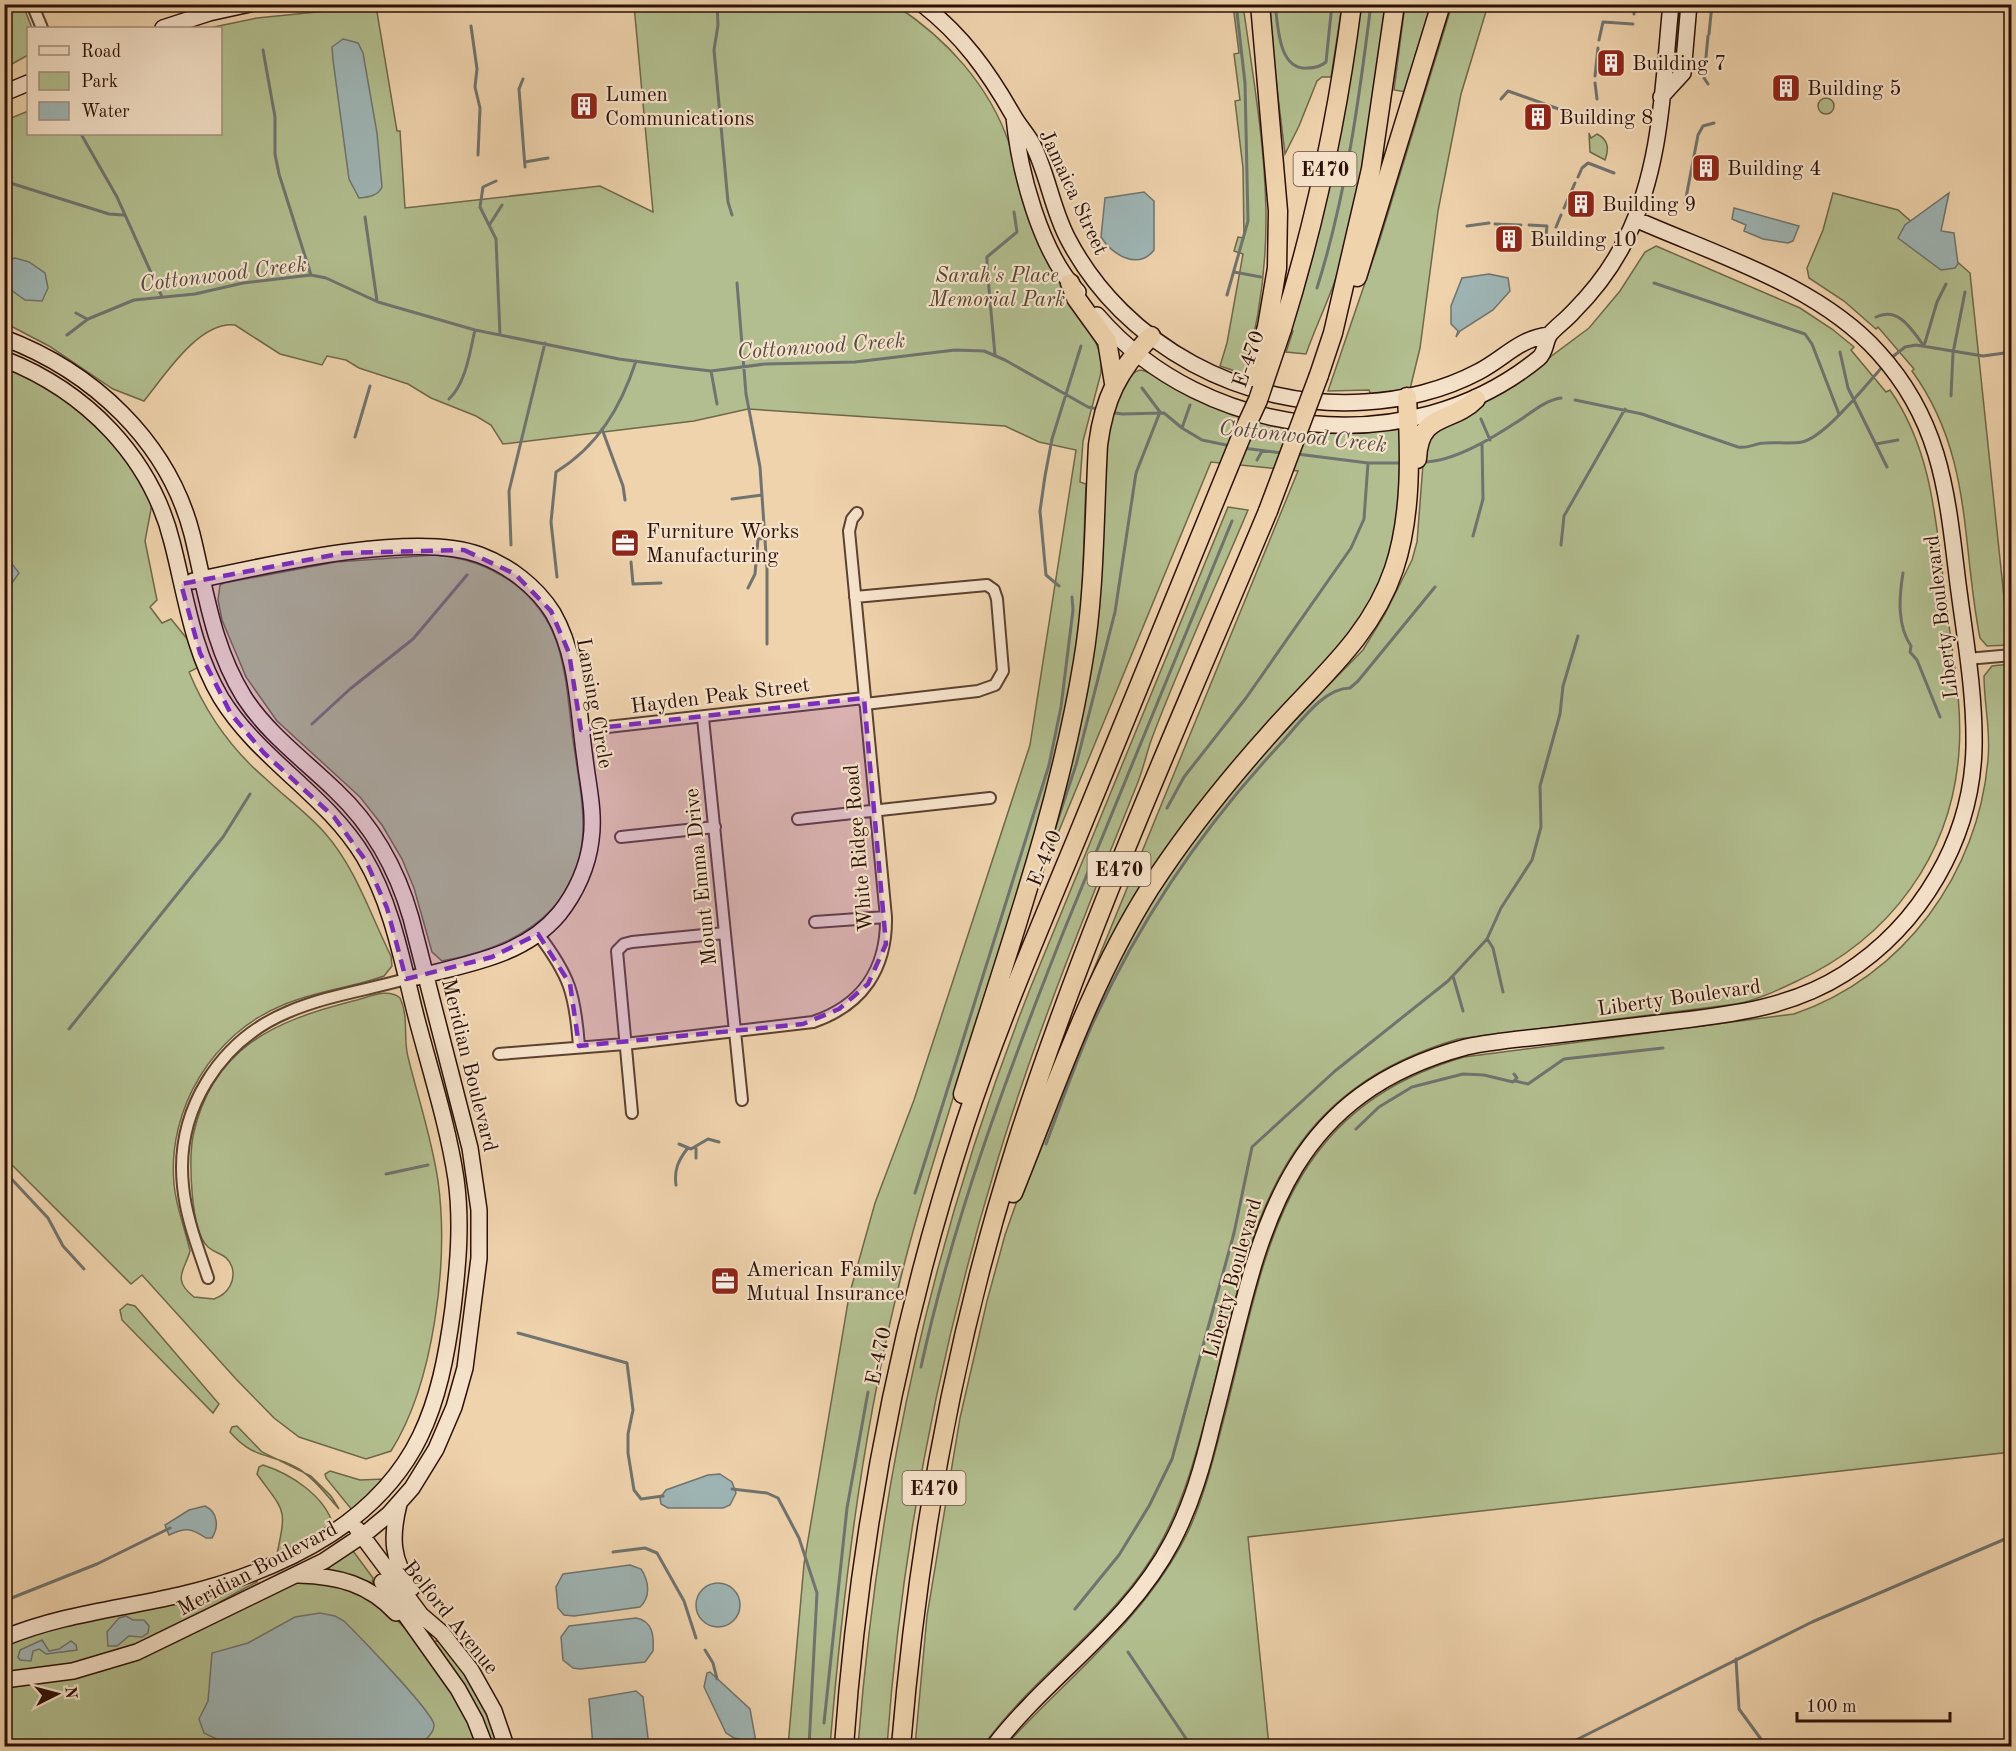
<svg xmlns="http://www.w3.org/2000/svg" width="2016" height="1751" font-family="'Old Standard TT',serif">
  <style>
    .green { fill: #b2be8f; stroke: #6f674a; stroke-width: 1.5 }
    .water { fill: #9eb5b5; stroke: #70736f; stroke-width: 1.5 }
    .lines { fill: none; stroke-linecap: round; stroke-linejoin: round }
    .stream { stroke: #70736f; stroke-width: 3 }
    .street-casing { stroke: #5d4130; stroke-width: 14 }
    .secondary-casing { stroke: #2c1006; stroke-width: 18 }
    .highway-casing { stroke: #2c1006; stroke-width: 21 }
    .street { stroke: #f5e2ca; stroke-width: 10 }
    .secondary { stroke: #f5e2ca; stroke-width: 15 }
    .highway { stroke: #efd3ad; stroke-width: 18 }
    .highway-bridge-casing { stroke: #2c1006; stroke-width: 21; stroke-linecap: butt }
    .highway-bridge { stroke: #efd3ad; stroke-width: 18 }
    .marked { fill: #7b2cbf; fill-opacity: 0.2; stroke: #7b2cbf; stroke-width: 4.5; stroke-dasharray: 12 8; stroke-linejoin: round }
    .labels { text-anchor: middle; stroke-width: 4.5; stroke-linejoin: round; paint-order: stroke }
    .shield { fill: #f5e2ca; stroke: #684f41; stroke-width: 1.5 }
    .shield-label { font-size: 20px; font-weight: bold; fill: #2c1006 }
    .poi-label { font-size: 21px; fill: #2c1006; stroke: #f5e2ca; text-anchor: start }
    .street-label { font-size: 21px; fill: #2c1006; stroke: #f5e2ca }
    .park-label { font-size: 21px; font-style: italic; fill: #54442f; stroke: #f5e2ca }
    .water-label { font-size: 22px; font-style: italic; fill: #544a43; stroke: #f5e2ca }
  </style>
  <rect width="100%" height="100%" fill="#efd3ad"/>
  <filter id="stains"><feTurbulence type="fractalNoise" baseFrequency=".00333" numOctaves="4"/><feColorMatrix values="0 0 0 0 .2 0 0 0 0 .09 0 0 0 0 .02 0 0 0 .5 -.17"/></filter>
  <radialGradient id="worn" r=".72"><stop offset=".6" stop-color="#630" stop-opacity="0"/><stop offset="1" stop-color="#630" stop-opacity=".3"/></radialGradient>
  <path class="green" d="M4,5H23L32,28H28V55L5,68Z
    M634,5H895C946,38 989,85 1009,143C1016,166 1020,191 1029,213C1041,241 1056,268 1070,295L1066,298L1093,335L1101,356V373L1083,441L1080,482L1086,484C1083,546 1084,610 1074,672C1062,748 1039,824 1016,898C981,1014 941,1129 909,1246C865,1409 844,1579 830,1746H788L804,1564L849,1296L875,1203L914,1100L1030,745L1076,450L1039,442L1005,426L748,409L694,421L503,444L491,425L476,416L431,398L408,384L359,368L346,360L327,356L322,365L280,354L235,325C199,321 165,375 144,401L113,389L49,346L5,323L4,121L28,111V134H220V28H209L257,18L376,6L397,131H400L405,208L600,186L653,212Z
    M1233,5H1243C1262,140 1283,240 1244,374L1220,366L1227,343L1243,254L1234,251L1238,237L1244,238L1243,168L1235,101L1240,100L1234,54L1239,53Z
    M1267,5H1342L1331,77H1322L1317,81L1299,126L1285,154Z
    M1358,5H1387C1376,86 1367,169 1346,248C1336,285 1318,320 1306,354L1286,352L1293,331L1289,330Z
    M1405,5H1432L1406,92L1394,90Z
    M1452,5H1488L1461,94L1438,211L1420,348L1410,389L1371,395L1369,390L1328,391L1380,239Z
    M1818 106a8 8 0 1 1 16 0a8 8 0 1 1-16 0Z
    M1589,133L1591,138L1597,134C1609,140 1609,149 1605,160L1590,152Z
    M1833,193L1898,210L1970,273L2009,645L1987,646L1980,638C1961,543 1973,455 1912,371L1914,369L1878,327L1876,329L1844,301L1809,278L1807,268L1823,230Z
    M1656,246L1800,308L1832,329L1854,347L1851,350L1886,392L1890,390C1932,450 1936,522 1945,593C1950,644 1963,699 1959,751C1952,855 1890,939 1795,982C1776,991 1757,1000 1736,1004L1458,1039C1264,1097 1251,1240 1208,1409C1196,1455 1184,1500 1161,1542C1117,1623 1036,1672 983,1746H915L927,1616L960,1418L987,1301L1005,1235L1018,1198L1110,973L1170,869L1253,762L1363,650L1385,614L1412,560L1417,542L1425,438L1514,384L1589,328L1620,291L1645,252Z
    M4,366L49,389L97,424L135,471L152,504L145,541L157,600L150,607L162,623L171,619L188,640L199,667L189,672C206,713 232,750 266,779C285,797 306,812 324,832C356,868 370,914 391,956L392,966L384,976C351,988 315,991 283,1005C213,1033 167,1109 174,1184C176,1208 185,1228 190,1251C185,1270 171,1279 194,1297L214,1299C228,1294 236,1281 232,1267C227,1253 217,1255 208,1247C190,1231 189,1159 193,1136C212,1048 274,1021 353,1001C367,998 388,987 400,998C409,1016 403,1038 408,1057C418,1098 432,1139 438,1181C449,1261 434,1383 391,1451L366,1459L299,1437L274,1418L236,1379L142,1275L131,1284L5,1158Z
    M1140,370C1161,374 1194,399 1218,409C1264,427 1313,433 1362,432C1374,432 1386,428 1398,427L1401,429L1398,510L1393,543L1385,573L1353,633L1281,710L1089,990L1087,986L1298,471L1211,462L1049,855L1042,854L1065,777L1105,449C1109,426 1115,377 1140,370Z
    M1228,507L1248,510C1216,586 1181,661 1152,738C1146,754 1143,771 1136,787C1085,915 1033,1040 994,1172C938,1358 901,1552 887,1746H858C879,1480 932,1238 1030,989Z
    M434,555C490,559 540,590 558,646C567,676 569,709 573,740C577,770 584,801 583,831C580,913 513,948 442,961L432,952L414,888L402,859L382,825L360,797L277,721L246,677L222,620L218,600L220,585L224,583L336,562Z
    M2010,664L2011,1452L1248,1537L1269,1746H1005C1068,1677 1145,1619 1187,1534C1204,1498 1213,1460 1223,1422C1266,1259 1276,1112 1464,1057L1794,1014C1904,977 1979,872 1988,759C1991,731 1984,704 1984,676L1992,666Z
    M127,1304L135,1306L219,1404L213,1413L122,1320L120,1310Z
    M237,1426L262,1452L311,1476L331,1496L339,1509C326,1495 316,1480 299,1469C271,1452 255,1461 230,1432L232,1427Z
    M263,1465C291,1474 325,1496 333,1525L277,1554C287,1506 285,1513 257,1474L259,1467Z
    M330,1471L360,1480L384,1479L352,1510L326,1478L325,1474Z
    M353,1551L373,1578L372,1583L329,1570V1567Z
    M255,1577L257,1582C212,1604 170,1635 122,1651C83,1663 45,1669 5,1673V1644L30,1634Z
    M300,1581C313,1582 334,1580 346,1585C410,1614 452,1685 479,1746H5L4,1685L46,1681Z
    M437,1640C468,1669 485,1707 500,1746H490L433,1644Z"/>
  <path class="water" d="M343,39L358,43L363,53L377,133L382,187C378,196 368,197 359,198L349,179L333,60L332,47Z
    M1144,192L1154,201V250C1138,271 1111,254 1101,237L1105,198Z
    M1949,193L1941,231L1954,233L1958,264L1955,268L1941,270L1898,238L1905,225Z
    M1734,208L1799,226L1793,241L1788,243L1763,239L1744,231L1746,225L1732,219Z
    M15,258L29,262L45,273L48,288L42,301L25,300L7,287L5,261Z
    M1489,274L1508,278L1510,291L1493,310L1460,331L1456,337L1458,331L1451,324V306L1462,278Z
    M5,555L19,573L5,593H4Z
    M720,1474L732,1482L736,1493L730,1505L723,1508H668L661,1504L660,1498L666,1490L708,1475Z
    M205,1506C218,1512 219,1527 212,1538H206C191,1528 186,1527 169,1535L165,1525L189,1510Z
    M630,1565L641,1569C649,1581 651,1597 640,1607L574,1616L564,1615L558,1608L556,1587L563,1574Z
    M696 1605a22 22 0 1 1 44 0a22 22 0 1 1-44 0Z
    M320,1613L335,1616L344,1621C357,1634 434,1713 434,1725C434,1734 424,1741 418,1746H231L204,1733L199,1719L208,1701L212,1653L248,1643L295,1617Z
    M126,1616L133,1620H144L149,1626L148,1633L142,1637L129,1636L117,1646H108L107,1632L119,1618Z
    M636,1618C653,1621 654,1636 653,1651L645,1662L580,1669L573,1668L563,1660L561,1637L569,1626Z
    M42,1640L49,1651L59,1649L71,1641L76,1645L77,1650L46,1654L39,1649L33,1651L31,1661L20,1660L18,1657L20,1650Z
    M710,1672L750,1709L756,1742L734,1738L726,1733L704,1687L707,1673Z
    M636,1691L643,1697L649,1746H593L589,1699Z"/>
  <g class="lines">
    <path class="stream" d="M717,4L718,25L714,50L728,202L732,215
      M1275,4C1278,25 1278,71 1308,68C1315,68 1320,67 1326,62L1332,4
      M1844,9L1845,4
      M1634,14L1635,4
      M471,26L477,69L475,87L480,108L478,155
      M1709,34L1712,4
      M1708,36L1704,78L1708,84
      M1599,40L1603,22L1633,24
      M263,50L275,117V154L279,174L311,275
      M1595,76L1598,48
      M523,79L519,89L525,167
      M1595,83L1597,99
      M1501,99L1508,91L1567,112L1581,120
      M81,134L117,197L162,297
      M525,162L548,158
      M1578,177L1582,168L1588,163L1614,173
      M4,181L109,214L123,215
      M496,181L483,187L480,207L496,239L500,335
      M1685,203L1698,135L1703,126L1714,123
      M1564,208L1575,183
      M365,217L377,301
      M490,224L502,205
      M1495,224L1521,225
      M1529,225L1547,226L1546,236
      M1467,226L1489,223
      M1556,227L1561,215
      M1234,272L1261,277
      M987,273V257L1017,232L1014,212
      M988,278L995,355
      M737,283L746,394L760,467L767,569V644
      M1654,283L1805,334L1812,344L1839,414
      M1317,288C1346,196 1359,100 1371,4
      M1227,295L1248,221L1245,83L1236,4
      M76,313L87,319
      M1876,317C1899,306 1912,330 1924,346
      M67,335L88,319L134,300L195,294L243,283L311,275L326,278L378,302L475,330L619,359L685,368L711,371L765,364L855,362L955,350L984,351L1005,360L1088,407L1098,409
      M1924,346L1937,302L1946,284
      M1840,352L1848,388L1887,467
      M1891,358L1905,347L1916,345L1983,356L2012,352
      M711,371L717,404
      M1951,396L1953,353L1965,292
      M449,399C466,383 470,351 475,330
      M1575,400L1642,414L1738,447C1749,449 1754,443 1765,443C1777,442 1790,444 1802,442C1825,437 1867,384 1884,365
      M1110,412L1122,414L1164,413L1182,428L1202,440L1231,446
      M1481,419L1490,440
      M1182,428L1190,405
      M602,429L623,486L625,500
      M355,437L370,386
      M1876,444L1898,440
      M1243,448L1282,453
      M1297,454L1368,463H1404
      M1257,460L1262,451
      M1423,462C1454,462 1494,437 1520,420C1532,412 1546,400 1561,398
      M732,499L762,495
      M1473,536L1483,499L1482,443
      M511,545L509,491L545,343
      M1561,545L1564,516L1625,409
      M631,562L633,584L661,583
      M1903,573C1899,598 1897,625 1911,646L1910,652L1917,660L1940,717
      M557,577L551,522L556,472C598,446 621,407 636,361
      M1059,586L1046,575L1040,511L1045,476L1052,439L1081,346
      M748,588L755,574L758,539L765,538
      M312,724L350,689L413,639L467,575
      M1167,808L1184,777L1246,698L1351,548L1364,519L1368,463
      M1054,831L1076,765L1115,612L1136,473L1160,412L1142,388
      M1488,940L1493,948L1503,992
      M1453,976L1463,1011
      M69,1029L223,837L250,794
      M1515,1081L1528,1084L1564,1059L1663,1048
      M1356,1129L1379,1107L1412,1087L1463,1074L1484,1075L1513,1082L1517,1078L1514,1074
      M679,1144L691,1149L708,1139L719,1142
      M1046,1144C1061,1104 1075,1064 1092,1025C1140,919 1205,824 1284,740C1301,721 1324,688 1350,688L1358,681L1435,587
      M696,1148V1158
      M4,1171L48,1218L63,1246L84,1269
      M386,1174L428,1165
      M676,1185C674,1170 678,1161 687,1149
      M915,1193L1049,765L1061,707L1073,610L1072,597
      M518,1333L627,1363L633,1410L628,1434V1453L634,1490L641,1499L663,1496
      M921,1367C954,1216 1008,1072 1065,928C1120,792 1177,657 1232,521
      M732,1489L767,1493L778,1498L799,1538L817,1593L809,1746
      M613,1552L645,1548L657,1553L684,1601L696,1638
      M4,1601L97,1564L170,1528
      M1075,1609L1119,1555L1149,1506L1172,1459L1234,1233L1252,1147L1335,1071L1448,981L1487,939L1501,908L1532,860L1541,827L1540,786L1560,714L1563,686L1578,636
      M705,1650L713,1663L717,1679
      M1128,1652L1191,1746
      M1736,1659L1739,1709L1766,1746
      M824,1723L847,1508L868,1392
      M1564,1746L1812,1622L2012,1536"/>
    <g class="street-casing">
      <path id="street" d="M32,4L42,28
        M855,597L987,585L994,590L997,599L1003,671L995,685L978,691L865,704
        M1967,659L2012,655
        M703,718L742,1100
        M581,730L864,698
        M798,819L990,798
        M621,837L715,827
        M815,922L886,917
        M538,934C570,976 575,994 579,1046
        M499,1054L625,1044L813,1022C863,1005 887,968 886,917L849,531L852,519L857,513
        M632,1113L617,951L624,944L632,942L725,933
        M208,1278C198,1248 186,1218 183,1186C175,1111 219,1041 288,1012C325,996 367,990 406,979"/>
    </g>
    <g class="secondary-casing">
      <path id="secondary" d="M922,4C962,35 988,71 1013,115C1019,126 1028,135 1033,145C1048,175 1052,209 1068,239C1124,346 1245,410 1365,402C1403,400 1444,390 1478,372C1505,358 1518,339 1549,335
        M163,28L209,13L250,4
        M4,93L28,83
        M1661,97L1683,73L1689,4
        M1014,117C1019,170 1040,252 1078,292
        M1097,315C1205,441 1410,464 1539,358C1546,352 1545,341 1550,334C1557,326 1566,320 1573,312C1594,291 1613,266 1626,239C1662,167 1663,83 1671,4
        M4,338C92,371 168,441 192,534C206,591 212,645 244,697C268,734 304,760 336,791C373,826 397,869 411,918L470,1148L479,1210V1258L465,1368L454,1407L436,1449L412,1488L389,1514L366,1533L324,1561L137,1652L73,1671L4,1680
        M4,359C86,391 151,457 172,542C186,596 192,649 221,698C259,760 327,795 364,857C393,906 403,966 417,1020C431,1073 448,1126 456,1179C462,1223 458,1265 453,1308C440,1407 419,1476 331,1534C286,1563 232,1583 180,1595C120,1609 62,1614 4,1638
        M193,581C263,566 414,530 480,555C509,566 536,586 553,613C578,656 578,711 585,759C588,785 595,813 591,840C588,866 576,893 559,914C524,956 467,964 417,977
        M399,1504C391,1536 391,1560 412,1588
        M357,1529L421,1615L442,1633L471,1670L494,1711L506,1746
        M299,1575C338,1576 369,1584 396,1613
        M382,1582L458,1689L475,1720L485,1746
        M994,1746C1049,1675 1129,1624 1172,1542C1192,1504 1203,1465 1213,1423C1258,1254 1268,1100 1466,1047C1493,1041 1520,1039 1547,1036C1590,1031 1633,1026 1676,1021C1735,1014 1792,1007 1844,974C1921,925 1972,839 1974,747C1975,693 1965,638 1958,584C1947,494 1942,422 1878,352C1818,285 1716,255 1635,219"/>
    </g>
    <g class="highway-casing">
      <path id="highway" d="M1260,4L1278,211L1277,268L1267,327
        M1357,277L1441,4
        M1070,283L1076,298L1107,341L1114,383
        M1282,329C1315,223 1338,115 1352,4
        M1319,375L1333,333L1371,169L1395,4
        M1417,459C1419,411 1452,424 1476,399
        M963,1094C1007,952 1059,809 1083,662C1095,591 1094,517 1098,445C1104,398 1118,371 1151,336
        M1013,1193C1055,1089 1090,983 1150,888C1187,831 1229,779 1274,729C1319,678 1371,637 1394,569C1412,515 1410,453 1407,397
        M844,1746C859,1535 899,1326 965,1124C997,1027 1037,934 1076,840C1131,706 1186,572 1241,437
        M901,1746C918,1543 954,1341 1016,1146C1085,930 1180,721 1268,511"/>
    </g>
    <use href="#street" class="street"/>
    <use href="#secondary" class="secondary"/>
    <use href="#highway" class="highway"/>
    <g class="highway-bridge-casing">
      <path id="highway-bridge" d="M1253,377L1267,327
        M1241,437L1258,400L1282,329
        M1268,511L1319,375"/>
    </g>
    <use href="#highway-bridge" class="highway-bridge"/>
  </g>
  <path class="marked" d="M464,550L515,574L551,611L569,653L581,730L864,698L886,944L868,984L839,1009L803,1024L579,1046L570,984L538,934L492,957L406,979L387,908L366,861L334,817L264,753L231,714L200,653L181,584L344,553Z"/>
  <defs>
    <g id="building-square" transform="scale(1.5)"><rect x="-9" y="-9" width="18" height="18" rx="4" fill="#8f2418" stroke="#f5e2ca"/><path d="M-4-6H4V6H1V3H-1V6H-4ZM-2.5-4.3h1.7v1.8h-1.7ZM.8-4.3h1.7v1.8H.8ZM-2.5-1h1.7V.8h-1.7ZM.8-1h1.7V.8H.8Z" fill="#fff"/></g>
    <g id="office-square" transform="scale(1.5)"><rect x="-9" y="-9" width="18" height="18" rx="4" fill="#8f2418" stroke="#f5e2ca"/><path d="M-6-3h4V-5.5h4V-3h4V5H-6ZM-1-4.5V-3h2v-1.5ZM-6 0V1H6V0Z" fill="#fff"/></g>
  </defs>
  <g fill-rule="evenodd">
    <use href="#building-square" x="1611" y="63"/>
    <use href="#building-square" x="1786" y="88"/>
    <use href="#building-square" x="584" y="106"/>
    <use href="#building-square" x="1538" y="117"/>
    <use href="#building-square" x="1706" y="168"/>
    <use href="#building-square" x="1581" y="204"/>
    <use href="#building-square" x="1509" y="239"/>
    <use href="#office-square" x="625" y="543"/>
    <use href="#office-square" x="725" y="1281"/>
  </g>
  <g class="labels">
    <g class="shield">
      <rect x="1293.5" y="152" width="63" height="34" rx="4.5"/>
      <rect x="1087.5" y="852" width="63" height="34" rx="4.5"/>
      <rect x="902.5" y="1471" width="63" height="34" rx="4.5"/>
    </g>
    <g class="shield-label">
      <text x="1325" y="176">E470</text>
      <text x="1119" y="876">E470</text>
      <text x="934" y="1495">E470</text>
    </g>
    <g class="poi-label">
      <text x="1632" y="70">Building 7</text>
      <text x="1807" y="95">Building 5</text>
      <text x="605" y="101">Lumen<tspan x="605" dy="24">Communications</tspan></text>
      <text x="1559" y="124">Building 8</text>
      <text x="1727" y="175">Building 4</text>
      <text x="1602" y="211">Building 9</text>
      <text x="1530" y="246">Building 10</text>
      <text x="646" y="538">Furniture Works<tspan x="646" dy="24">Manufacturing</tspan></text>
      <text x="746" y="1276">American Family<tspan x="746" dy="24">Mutual Insurance</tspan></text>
    </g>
    <g class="street-label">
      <text transform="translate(1074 192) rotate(65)" y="7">Jamaica Street</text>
      <text transform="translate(1248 359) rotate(-71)" y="7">E-470</text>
      <text transform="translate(1941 617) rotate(-97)" y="7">Liberty Boulevard</text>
      <text transform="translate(720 695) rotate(-7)" y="7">Hayden Peak Street</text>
      <text transform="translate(595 703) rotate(80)" y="7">Lansing Circle</text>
      <text transform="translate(858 848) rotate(-95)" y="7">White Ridge Road</text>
      <text transform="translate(1044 858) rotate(-68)" y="7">E-470</text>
      <text transform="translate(700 877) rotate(-96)" y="7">Mount Emma Drive</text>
      <text transform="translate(1679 997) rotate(-8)" y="7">Liberty Boulevard</text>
      <text transform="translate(470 1065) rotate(76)" y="7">Meridian Boulevard</text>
      <text transform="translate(1232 1278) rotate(-74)" y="7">Liberty Boulevard</text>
      <text transform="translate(878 1356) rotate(-78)" y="7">E-470</text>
      <text transform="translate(257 1568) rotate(-28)" y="7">Meridian Boulevard</text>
      <text transform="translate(451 1617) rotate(51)" y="7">Belford Avenue</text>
    </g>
    <g class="park-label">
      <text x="997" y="282">Sarah's Place<tspan x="997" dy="24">Memorial Park</tspan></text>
    </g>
    <g class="water-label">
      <text transform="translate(223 273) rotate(-7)" y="8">Cottonwood Creek</text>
      <text transform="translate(821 345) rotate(-4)" y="8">Cottonwood Creek</text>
      <text transform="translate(1303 435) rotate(6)" y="8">Cottonwood Creek</text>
    </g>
  </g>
  <rect width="2016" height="1751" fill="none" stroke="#efd3ad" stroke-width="24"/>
  <rect x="6" y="6" width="2004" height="1739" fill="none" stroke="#2c1006" stroke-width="3"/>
  <rect x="12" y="12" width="1992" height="1727" fill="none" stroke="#2c1006" stroke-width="1.5"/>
  <rect x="27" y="27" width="195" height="108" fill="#f5e2ca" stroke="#a58e7c" stroke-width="1.5"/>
  <rect x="39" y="46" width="30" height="9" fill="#f5e2ca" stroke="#a58e7c" stroke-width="1.5"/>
  <text x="81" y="57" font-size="18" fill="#2c1006">Road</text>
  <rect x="39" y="72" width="30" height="18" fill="#b2be8f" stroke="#a58e7c" stroke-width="1.5"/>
  <text x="81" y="87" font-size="18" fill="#2c1006">Park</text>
  <rect x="39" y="102" width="30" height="18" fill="#9eb5b5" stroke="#a58e7c" stroke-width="1.5"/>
  <text x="81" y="117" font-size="18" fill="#2c1006">Water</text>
  <g transform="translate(57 1694) rotate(84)" stroke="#f5e2ca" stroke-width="4.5" paint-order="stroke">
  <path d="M0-4.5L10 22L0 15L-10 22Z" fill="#2c1006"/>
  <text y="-9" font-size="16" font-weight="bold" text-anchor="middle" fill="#2c1006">N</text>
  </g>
  <path d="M1797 1712v9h153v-9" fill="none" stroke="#2c1006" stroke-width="3"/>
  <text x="1806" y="1712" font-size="18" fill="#2c1006" stroke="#f5e2ca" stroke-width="4.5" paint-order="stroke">100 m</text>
  <rect width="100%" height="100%" filter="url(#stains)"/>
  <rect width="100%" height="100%" fill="url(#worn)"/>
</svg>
